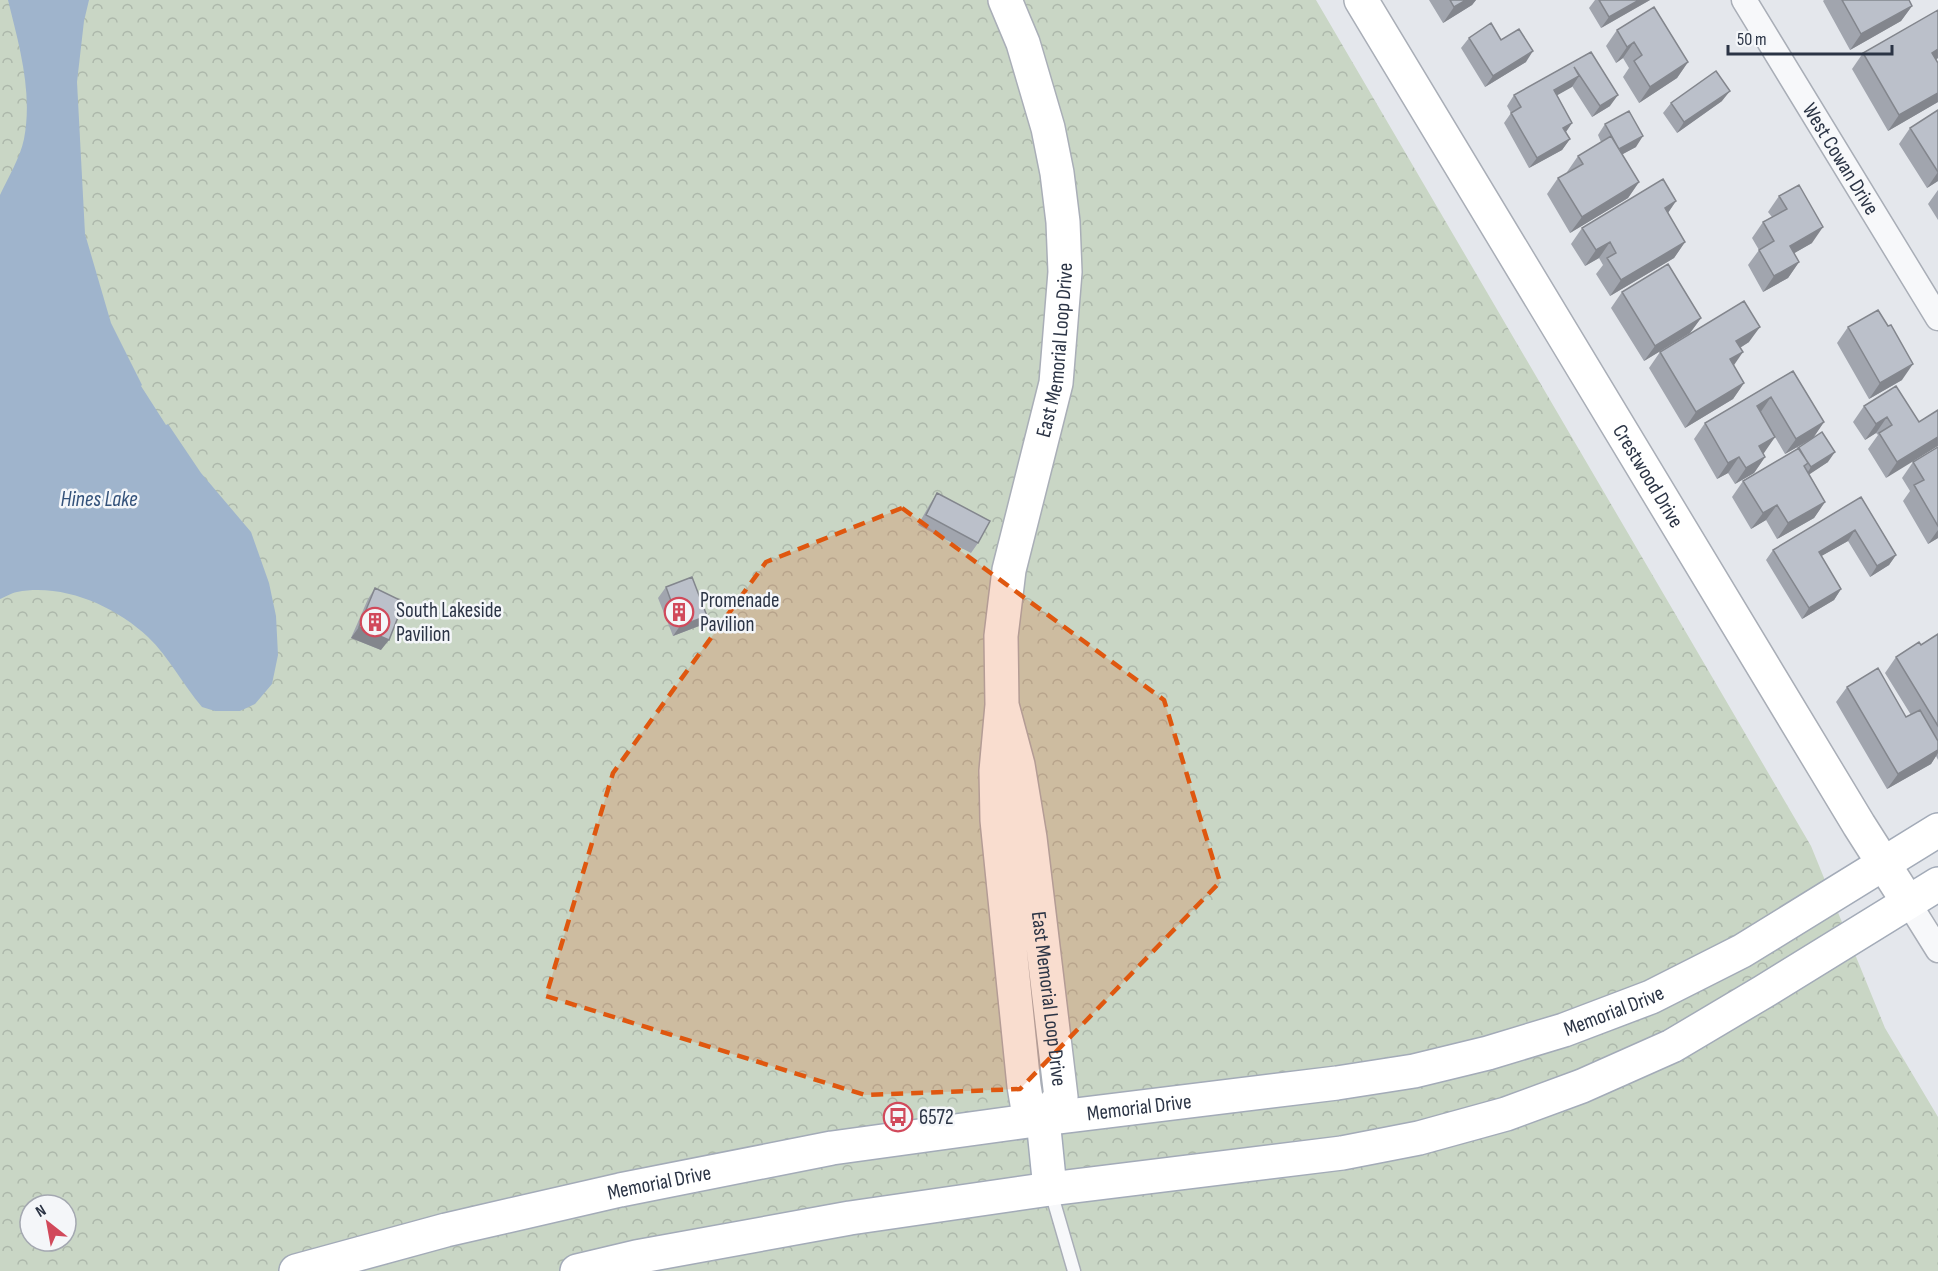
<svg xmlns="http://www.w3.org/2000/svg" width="1938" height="1271" font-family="'Sofia Sans Condensed',sans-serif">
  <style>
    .park { fill: url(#park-crowns); fill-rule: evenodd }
    .water { fill: #9fb4cc }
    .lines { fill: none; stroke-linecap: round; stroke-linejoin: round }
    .lane-casing { stroke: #a9aeb7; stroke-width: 15 }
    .street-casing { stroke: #a9aeb7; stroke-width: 27 }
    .secondary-casing { stroke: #a9aeb7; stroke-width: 36 }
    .primary-casing { stroke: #a3abb8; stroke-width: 36 }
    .lane { stroke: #f7f8fa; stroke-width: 12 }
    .street { stroke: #f7f8fa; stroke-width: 24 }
    .secondary { stroke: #fff; stroke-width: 33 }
    .primary { stroke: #fff; stroke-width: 33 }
    .wall { fill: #a1a5ae }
    .shaded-wall { fill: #83868d }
    .building { fill: #bbc0ca; stroke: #83868d; stroke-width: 1.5 }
    .marked { fill: #df570f; fill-opacity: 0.2; stroke: #df570f; stroke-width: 4.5; stroke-dasharray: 12 8; stroke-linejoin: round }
    .labels { text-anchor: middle; stroke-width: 5; stroke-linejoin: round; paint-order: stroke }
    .street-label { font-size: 21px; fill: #2b3445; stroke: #f4f6f9 }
    .poi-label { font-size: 21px; fill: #2b3445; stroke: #f4f6f9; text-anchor: start }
    .water-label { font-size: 22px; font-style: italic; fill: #34527a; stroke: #f4f6f9 }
  </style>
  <defs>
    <pattern id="park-crowns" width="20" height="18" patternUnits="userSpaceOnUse" patternTransform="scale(1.5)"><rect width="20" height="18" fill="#c9d6c5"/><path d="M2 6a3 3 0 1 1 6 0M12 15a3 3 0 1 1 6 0" fill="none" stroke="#adb8ab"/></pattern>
  </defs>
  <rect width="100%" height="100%" fill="#e4e7ec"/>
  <path class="park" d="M0,0H1316L1811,846L1885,1028L1938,1117V1271H0ZM30,1205H66V1241H30Z"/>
  <path class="water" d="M8,0H89L84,21L77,82L85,234L111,323L142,385L141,386L166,425L168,424L201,473L251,532L269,583L276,616L278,655L272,684L255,704L240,711H215L202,707C183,685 169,657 148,637C115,606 63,583 17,592C11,593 5,597 0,599V195C8,178 20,158 24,139C33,92 19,45 8,0Z"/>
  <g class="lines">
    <g class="lane-casing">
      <path id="lane" d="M1051,1192L1074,1271"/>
    </g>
    <g class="street-casing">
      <g id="street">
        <path id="s1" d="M1744,0L1938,318"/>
        <path d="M1908,902L1938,950"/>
      </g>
    </g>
    <g class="secondary-casing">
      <g id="secondary">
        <path id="s2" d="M1361,0L1859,825L1908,902"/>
        <path id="s3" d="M1002,705L1018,765L1030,838L1061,1097L1043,1119L1027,1104L1024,1086L997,820L996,771L1002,705L1001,636L1009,570L1056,383L1065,272L1063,222L1057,173L1048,128L1023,43L1005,0"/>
      </g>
    </g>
    <g class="primary-casing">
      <g id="primary">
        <path d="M1043,1119L1050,1189"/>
        <path id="s4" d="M296,1271L446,1230L620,1190L832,1148L1043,1119L1337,1083L1414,1071L1488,1053L1564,1030L1651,997L1742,951L1938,830"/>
        <path d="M577,1271L636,1257L850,1218L1050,1189L1342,1153L1419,1138L1506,1114L1582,1086L1672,1046L1763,992L1938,884"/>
      </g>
    </g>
    <use href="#lane" class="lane"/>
    <use href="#street" class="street"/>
    <use href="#secondary" class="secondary"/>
    <use href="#primary" class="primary"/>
  </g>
  <path class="wall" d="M1429,0H1476L1472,5L1443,23Z
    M1595,0H1650L1601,28L1589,8Z
    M1824,0H1909L1912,6L1901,21L1850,50L1823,1Z
    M1938,10V58L1936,60L1938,63V102L1888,131L1852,69L1863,53Z
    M1617,30L1688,62L1677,78L1639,103L1623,77L1629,68L1623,58L1616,63L1606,46Z
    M1469,38L1501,40L1526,62L1485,87L1461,48Z
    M1591,52L1610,106L1592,117L1572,86L1557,95L1572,123L1566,132L1570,139L1562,150L1529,168L1504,123L1511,113L1507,106L1514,95Z
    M1722,101L1677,133L1663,113L1671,103Z
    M1938,110V181L1927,188L1899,144L1910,128Z
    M1605,124L1636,147L1622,154L1639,182L1628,198L1570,233L1547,194L1558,178L1568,173L1567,172L1578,156L1601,142L1598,135Z
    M1938,190V220L1928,204Z
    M1779,196L1812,243L1794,253L1799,262L1788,278L1763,292L1748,265L1759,250L1752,238L1763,222L1772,217L1768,212Z
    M1676,201L1668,213L1685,242L1674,258L1610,296L1596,274L1603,265L1599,258L1585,266L1571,244L1582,228Z
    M1622,292L1701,318L1690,333L1644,361L1611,308Z
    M1848,327L1902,380L1869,399L1837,343Z
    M1749,342L1740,348L1733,365L1744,383L1733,399L1685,428L1649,368L1660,352Z
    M1793,371L1824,422L1813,438L1828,462L1809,474L1825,502L1814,518L1777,539L1766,520L1751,529L1732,497L1743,481L1796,450L1798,448L1810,440L1785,454L1775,437L1763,453L1765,457L1754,473L1735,484L1728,473L1717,479L1694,439L1705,423Z
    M1864,406L1919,422L1938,410L1886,478L1868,449L1878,435L1876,433L1865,440L1853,422Z
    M1938,447V538L1928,544L1903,501L1910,491L1902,478L1913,462Z
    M937,493L978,543L971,553L918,525L930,504Z
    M1861,497L1896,555L1889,565L1870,577L1848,541L1821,556L1841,589L1834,600L1802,619L1766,560L1773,550Z
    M666,587L707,616L699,626L673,636L658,598Z
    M375,588L381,650L351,638L368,599Z
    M1938,634V760L1936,756L1931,764L1887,789L1836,702L1847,687L1906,717L1911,715L1885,673L1896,657L1921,645Z"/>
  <path class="shaded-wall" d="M1466,0H1476L1472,5L1443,23L1454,7Z
    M1639,0H1650L1601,28L1609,17Z
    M1912,6L1901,21L1850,50L1861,34Z
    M1634,42L1623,58L1616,63L1627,47Z
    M1938,49V58L1921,68L1932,53Z
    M1533,51L1526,62L1485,87L1493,76Z
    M1688,62L1677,78L1639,103L1650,87Z
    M1579,76L1572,87L1547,101L1554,90Z
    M1730,91L1722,101L1677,133L1684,122Z
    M1938,93V102L1888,131L1899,115Z
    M1618,95L1610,106L1592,117L1600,106Z
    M1572,123L1565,133L1563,128Z
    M1643,136L1636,147L1612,160L1619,149Z
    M1570,139L1562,150L1529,168L1537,158Z
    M1938,172V181L1927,188Z
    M1639,182L1628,198L1570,233L1582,217Z
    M1676,201L1665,217V208Z
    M1823,227L1812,243L1779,262L1790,246Z
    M1610,242L1599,258L1585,266L1596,250Z
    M1685,242L1674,258L1610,296L1621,280Z
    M1799,262L1788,278L1763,292L1774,276Z
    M1701,318L1690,333L1644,361L1655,346Z
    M1760,327L1749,342L1725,357L1736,341Z
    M1743,352L1732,368L1730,359Z
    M1913,364L1902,380L1869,399L1880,383Z
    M1744,383L1733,399L1685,428L1696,412Z
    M1771,397L1760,413L1757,406Z
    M1887,417L1876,433L1865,440L1876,424Z
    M1824,422L1813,438L1785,454L1796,439Z
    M1775,437L1764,453L1748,462L1759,446Z
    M1938,437V446L1886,478L1897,462Z
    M1835,452L1828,462L1804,478L1811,467Z
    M1739,457L1728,473L1717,479L1728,463Z
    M1765,457L1754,473L1735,484L1746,468Z
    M1825,502L1814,518L1777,539L1788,523Z
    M1777,505L1766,520L1751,529L1763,513Z
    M1855,530L1848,541L1811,562L1819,552Z
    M1938,530V538L1928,544Z
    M1896,555L1889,565L1870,577L1877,566Z
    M1841,589L1834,600L1802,619L1809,608Z
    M707,616L699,626L673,636L680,626Z
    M359,627L389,640L381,650L351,638Z
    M1938,750V753L1931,764L1887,789L1898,774Z"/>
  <path class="building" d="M1450,0H1466L1454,7Z
    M1599,0H1639L1609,17Z
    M1842,0H1909L1912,6L1861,34Z
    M1654,7L1688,62L1650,87L1634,61L1642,55L1634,42L1627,47L1617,30Z
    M1938,10V49L1932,53L1938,63V93L1899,115L1863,53Z
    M1491,23L1501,40L1519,29L1533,51L1493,76L1469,38Z
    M1591,52L1618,95L1600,106L1574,67L1579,76L1554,90L1572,123L1563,128L1570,139L1537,158L1511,113L1521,107L1514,95Z
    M1716,71L1730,91L1684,122L1671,103Z
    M1938,110V172L1910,128Z
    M1629,111L1643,136L1619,149L1605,124Z
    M1611,136L1639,182L1582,217L1558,178L1583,164L1578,156Z
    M1663,179L1676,201L1665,208L1685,242L1621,280L1607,258L1616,253L1610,242L1596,250L1582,228Z
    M1799,185L1823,227L1790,246L1799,262L1774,276L1759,250L1774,241L1763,222L1787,209L1779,196Z
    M1668,264L1701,318L1655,346L1622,292Z
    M1744,301L1760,327L1736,341L1743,352L1730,359L1744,383L1696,412L1660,352Z
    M1878,310L1888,326L1891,325L1913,364L1880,383L1848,327Z
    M1793,371L1824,422L1796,439L1771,397L1757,406L1775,437L1759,446L1765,457L1746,468L1739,457L1728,463L1705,423Z
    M1896,386L1919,422L1938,410V437L1897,462L1879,433L1892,425L1887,417L1876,424L1864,406Z
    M1822,432L1835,452L1811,467L1798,448Z
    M1938,447V526L1914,485L1924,480L1913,462Z
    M1799,448L1808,463L1804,466L1825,502L1788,523L1777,505L1763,513L1743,481Z
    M937,493L990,521L978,543L926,515Z
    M1861,497L1896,555L1877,566L1855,530L1819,552L1841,589L1809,608L1773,550Z
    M692,577L707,616L680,626L666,587Z
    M375,588L404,602L389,640L359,627Z
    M1938,634V726L1896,657L1919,642L1921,645Z
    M1878,668L1906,717L1920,710L1938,741V750L1898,774L1847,687Z"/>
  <path class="marked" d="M902,508L1164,700L1220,882L1020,1089L865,1095L546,996L613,773L766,562Z"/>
  <defs>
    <g id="building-ring" transform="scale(1.5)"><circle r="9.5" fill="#f4f6f9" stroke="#d1495b" stroke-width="1.5"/><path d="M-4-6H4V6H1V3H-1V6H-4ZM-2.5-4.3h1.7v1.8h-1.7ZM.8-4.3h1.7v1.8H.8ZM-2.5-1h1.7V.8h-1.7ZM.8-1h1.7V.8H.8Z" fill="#d1495b"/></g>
    <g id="bus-ring" transform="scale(1.5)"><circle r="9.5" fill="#f4f6f9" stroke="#d1495b" stroke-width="1.5"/><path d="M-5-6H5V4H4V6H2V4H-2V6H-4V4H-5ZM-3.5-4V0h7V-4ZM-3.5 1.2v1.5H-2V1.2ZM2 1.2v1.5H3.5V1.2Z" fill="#d1495b"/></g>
  </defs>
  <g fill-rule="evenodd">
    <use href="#building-ring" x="679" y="612"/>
    <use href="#building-ring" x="375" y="622"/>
    <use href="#bus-ring" x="898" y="1117"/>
  </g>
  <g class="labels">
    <g class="street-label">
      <text dy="7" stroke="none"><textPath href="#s1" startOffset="186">West Cowan Drive</textPath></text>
      <text dy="7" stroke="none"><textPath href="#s3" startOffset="1209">East Memorial Loop Drive</textPath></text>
      <text dy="7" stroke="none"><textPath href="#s2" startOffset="556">Crestwood Drive</textPath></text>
      <text dy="7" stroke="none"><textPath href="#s3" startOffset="298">East Memorial Loop Drive</textPath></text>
      <text dy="7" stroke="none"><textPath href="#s4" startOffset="1346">Memorial Drive</textPath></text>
      <text dy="7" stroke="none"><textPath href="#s4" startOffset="860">Memorial Drive</textPath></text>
      <text dy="7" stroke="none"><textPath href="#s4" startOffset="374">Memorial Drive</textPath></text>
    </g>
    <g class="poi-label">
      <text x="700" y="607">Promenade<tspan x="700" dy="24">Pavilion</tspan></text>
      <text x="396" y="617">South Lakeside<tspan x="396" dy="24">Pavilion</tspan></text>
      <text x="919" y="1124">6572</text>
    </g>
    <g class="water-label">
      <text x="99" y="506">Hines Lake</text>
    </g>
  </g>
  <g transform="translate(48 1223) rotate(329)"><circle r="28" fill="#f4f6f9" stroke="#a4a8b1" stroke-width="1.5"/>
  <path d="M0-4.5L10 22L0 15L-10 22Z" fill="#d1495b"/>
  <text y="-9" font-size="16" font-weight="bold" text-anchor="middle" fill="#2b3445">N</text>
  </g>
  <path d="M1728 45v9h164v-9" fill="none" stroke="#2b3445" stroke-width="3"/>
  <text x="1737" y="45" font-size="18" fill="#2b3445" stroke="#f4f6f9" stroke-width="4.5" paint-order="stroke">50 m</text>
</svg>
